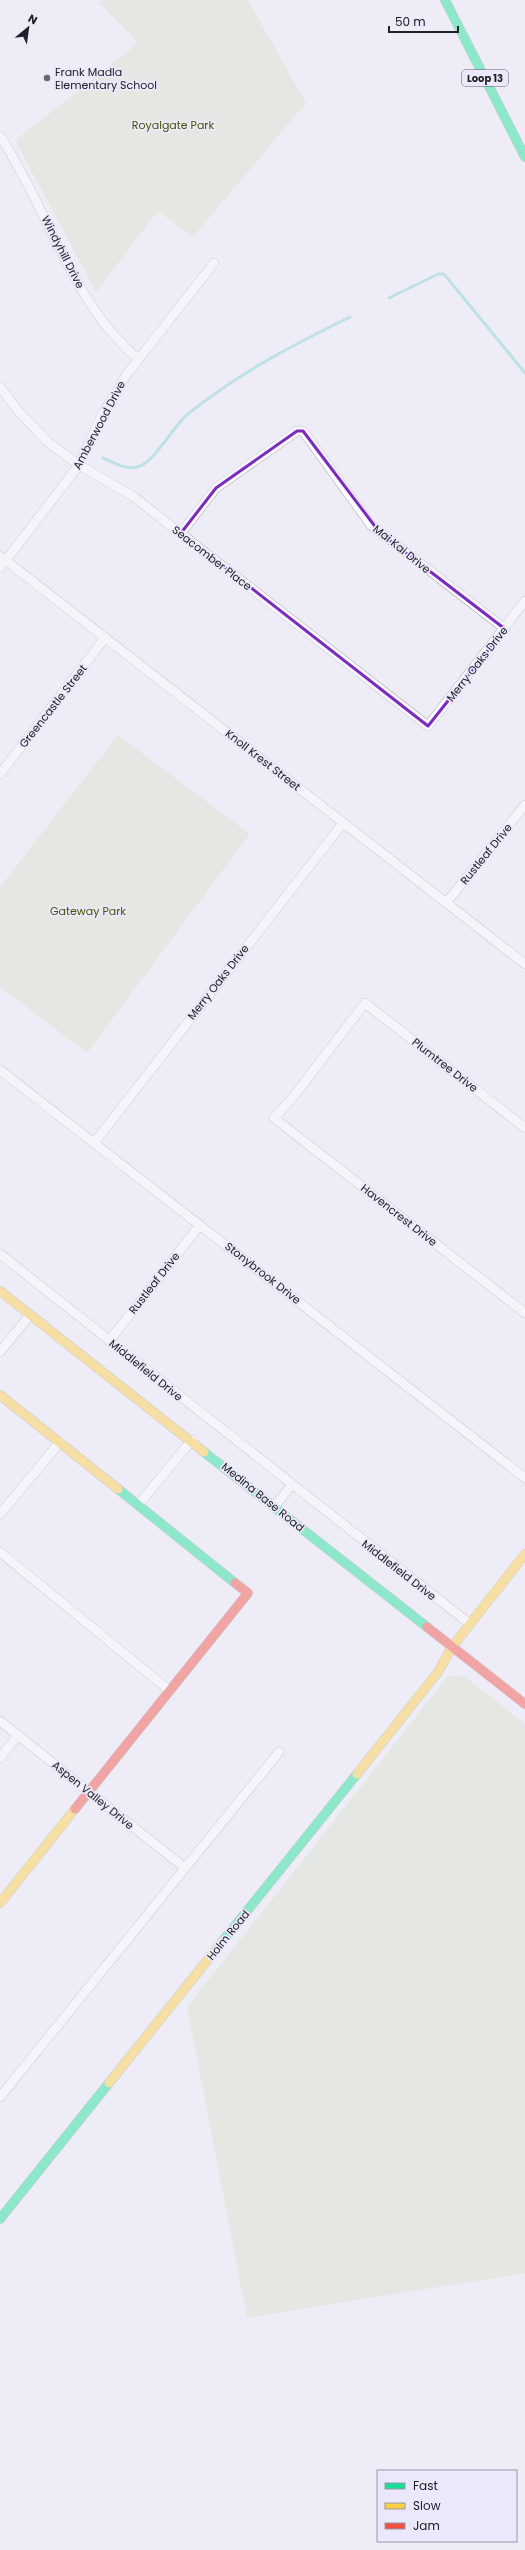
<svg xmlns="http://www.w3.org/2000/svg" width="525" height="2550" font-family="Poppins,sans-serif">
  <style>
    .green { fill: #d9e2cb }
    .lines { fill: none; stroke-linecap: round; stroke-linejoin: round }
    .stream { stroke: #84d1d6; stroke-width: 3 }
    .street-casing { stroke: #a3a2aa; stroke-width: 10 }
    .fast-casing { stroke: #a3a2aa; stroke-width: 10 }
    .slow-casing { stroke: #a3a2aa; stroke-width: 10 }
    .jam-casing { stroke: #a3a2aa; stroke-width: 10 }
    .street { stroke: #fcfcfe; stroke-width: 9 }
    .fast { stroke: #16e098; stroke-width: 9 }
    .slow { stroke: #ffcf43; stroke-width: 9 }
    .jam { stroke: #f24e42; stroke-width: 9 }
    .marked { fill: none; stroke: #7b2cbf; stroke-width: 3; stroke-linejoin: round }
    .poi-dot { fill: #69676f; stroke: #eae8fa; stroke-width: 1.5 }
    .labels { text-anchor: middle; stroke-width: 3.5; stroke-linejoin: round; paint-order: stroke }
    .shield { fill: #eae8fa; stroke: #5d5c66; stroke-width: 1 }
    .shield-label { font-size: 10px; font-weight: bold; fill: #212027 }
    .poi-label { font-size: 11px; fill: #212027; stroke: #eae8fa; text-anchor: start }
    .park-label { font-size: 11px; fill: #425702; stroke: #eae8fa }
    .street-label { font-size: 11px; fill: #212027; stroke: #eae8fa }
  </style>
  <rect width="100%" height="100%" fill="#eeecf6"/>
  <path class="green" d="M102,0H248L306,103L193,237L158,211L96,292L17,144V139L138,43L99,3Z
    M118,735L250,834L87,1053L0,987V887Z
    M448,1676L466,1677L525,1724V2273L247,2318L187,2007Z"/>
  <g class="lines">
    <path class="stream" d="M389,298L438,274H444L525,373
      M103,458C113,462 125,470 137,467C154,464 174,424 189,413C239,373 293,345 350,317"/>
    <g class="street-casing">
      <path id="street" d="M0,136C48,209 71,302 138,359
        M0,387L19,412L49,443L79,465L134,497L428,726L525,601
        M181,533L216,488L297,431H303L371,525L505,629
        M0,556L525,964
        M0,568L79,465L103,413L127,374L214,263
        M0,774L105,638
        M446,903L525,805
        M0,1070L525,1478
        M525,1128L365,1003L294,1096L274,1118L525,1313
        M94,1143L343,823
        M0,1254L470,1624
        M109,1341L200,1225
        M0,1352L30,1315
        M138,1505L192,1440
        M274,1507L291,1486
        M0,1514L60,1442
        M0,1552L170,1691
        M0,1721L185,1868
        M0,1758L18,1735
        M0,2097L279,1752"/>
    </g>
    <g class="fast-casing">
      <path id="fast" d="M445,0L525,157
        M204,1452L427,1627
        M118,1489L235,1583
        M222,1942L357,1774
        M0,2219L109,2083"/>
    </g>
    <g class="slow-casing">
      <path id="slow" d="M0,1291L204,1452
        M0,1395L118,1489
        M357,1774L438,1672L452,1647L525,1554
        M0,1903L75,1809
        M109,2083L222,1942"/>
    </g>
    <g class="jam-casing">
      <path id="jam" d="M427,1627L525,1704
        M75,1809L248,1593L235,1583"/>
    </g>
    <use href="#street" class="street"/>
    <use href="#fast" class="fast"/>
    <use href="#slow" class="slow"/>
    <use href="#jam" class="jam"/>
  </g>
  <path d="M0 0H525V2550H0ZM297,431H303L380,533L505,629L428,726L181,533L216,488Z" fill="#eeecf6" fill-opacity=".55" fill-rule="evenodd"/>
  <path class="marked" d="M297,431H303L380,533L505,629L428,726L181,533L216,488Z"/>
  <circle class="poi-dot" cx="47" cy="78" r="4"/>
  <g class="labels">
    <rect class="shield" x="462" y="70" width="46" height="16" rx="3"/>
    <g class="shield-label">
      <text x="485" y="82">Loop 13</text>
    </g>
    <g class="poi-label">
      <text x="55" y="76">Frank Madla<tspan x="55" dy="13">Elementary School</tspan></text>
    </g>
    <g class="park-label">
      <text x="173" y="129">Royalgate Park</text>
      <text x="88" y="915">Gateway Park</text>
    </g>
    <g class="street-label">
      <text transform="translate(63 252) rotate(63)" y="4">Windyhill Drive</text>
      <text transform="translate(99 425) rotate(-62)" y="4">Amberwood Drive</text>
      <text transform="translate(402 549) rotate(39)" y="4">Mai Kai Drive</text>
      <text transform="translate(212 558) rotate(38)" y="4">Seacomber Place</text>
      <text transform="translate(477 664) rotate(-52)" y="4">Merry Oaks Drive</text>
      <text transform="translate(53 706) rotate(-52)" y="4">Greencastle Street</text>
      <text transform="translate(263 760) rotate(38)" y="4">Knoll Krest Street</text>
      <text transform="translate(486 854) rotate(-51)" y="4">Rustleaf Drive</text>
      <text transform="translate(218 982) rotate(-52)" y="4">Merry Oaks Drive</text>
      <text transform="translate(445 1065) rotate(38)" y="4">Plumtree Drive</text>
      <text transform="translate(399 1215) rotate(38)" y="4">Havencrest Drive</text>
      <text transform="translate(263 1273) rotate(38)" y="4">Stonybrook Drive</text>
      <text transform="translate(154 1283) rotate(-52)" y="4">Rustleaf Drive</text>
      <text transform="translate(146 1370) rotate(39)" y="4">Middlefield Drive</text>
      <text transform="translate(263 1497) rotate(39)" y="4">Medina Base Road</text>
      <text transform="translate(399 1570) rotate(38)" y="4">Middlefield Drive</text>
      <text transform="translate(93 1795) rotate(39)" y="4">Aspen Valley Drive</text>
      <text transform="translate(228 1935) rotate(-51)" y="4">Holm Road</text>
    </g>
  </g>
  <rect x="377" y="2470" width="140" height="72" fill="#eae8fa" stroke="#9a98a6"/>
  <rect x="385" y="2483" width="20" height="6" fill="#16e098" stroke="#9a98a6"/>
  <text x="413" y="2490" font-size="12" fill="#212027">Fast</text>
  <rect x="385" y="2503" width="20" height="6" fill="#ffcf43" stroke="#9a98a6"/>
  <text x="413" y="2510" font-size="12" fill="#212027">Slow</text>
  <rect x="385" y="2523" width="20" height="6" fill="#f24e42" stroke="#9a98a6"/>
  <text x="413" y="2530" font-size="12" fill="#212027">Jam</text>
  <g transform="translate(28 28) rotate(29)" stroke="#eae8fa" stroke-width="3" paint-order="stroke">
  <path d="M0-3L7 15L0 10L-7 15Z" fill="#212027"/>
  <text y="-6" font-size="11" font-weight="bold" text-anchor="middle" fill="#212027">N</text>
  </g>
  <path d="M389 26v6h69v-6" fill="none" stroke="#212027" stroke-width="2"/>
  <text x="395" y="26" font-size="12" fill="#212027" stroke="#eae8fa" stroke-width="3" paint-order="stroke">50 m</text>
</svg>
